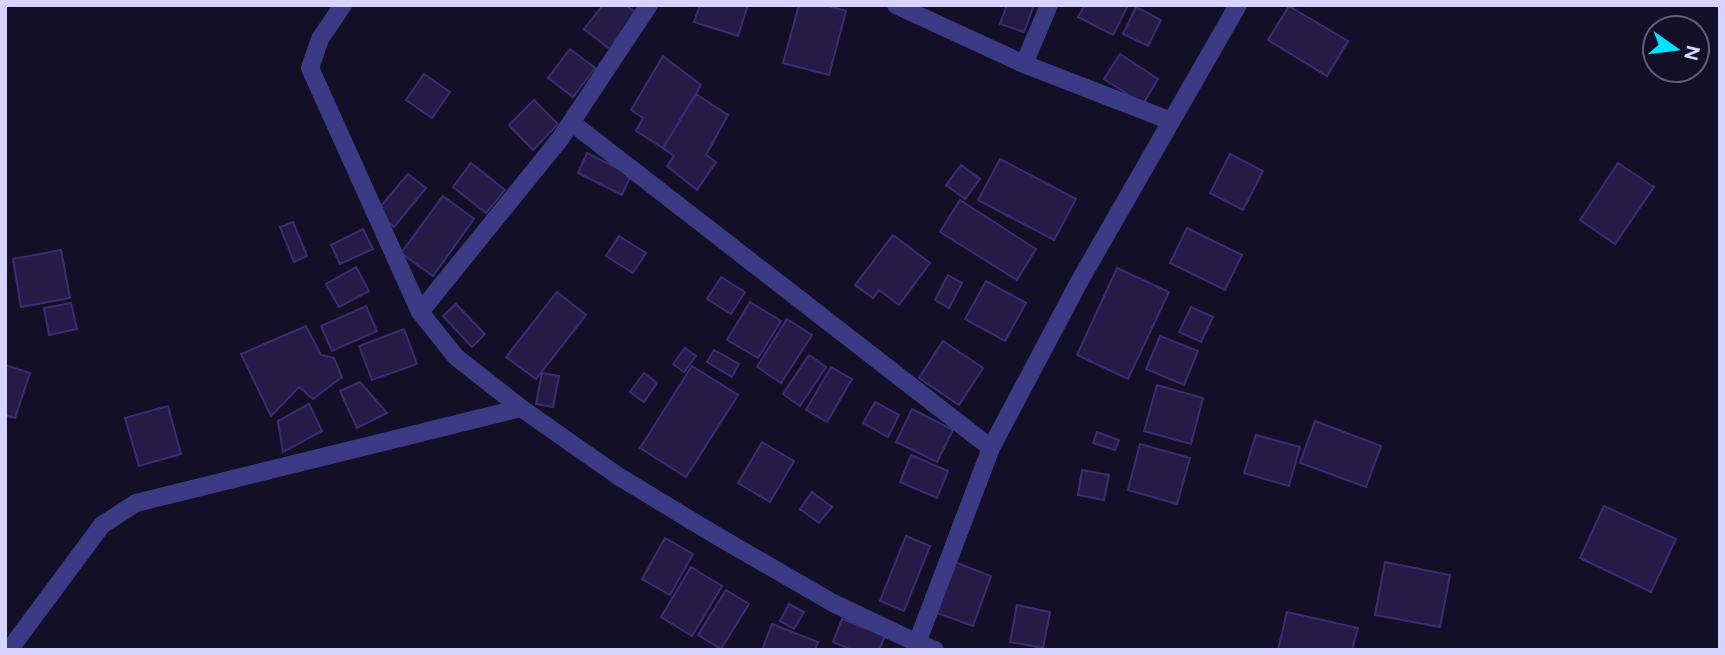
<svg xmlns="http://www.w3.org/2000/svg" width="1725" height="655" font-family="Figtree,sans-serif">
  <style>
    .building { fill: #241b47; stroke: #3b2d73; stroke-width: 2 }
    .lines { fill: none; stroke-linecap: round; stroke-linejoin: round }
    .street { stroke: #3d3a85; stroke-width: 18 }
  </style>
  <rect width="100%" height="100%" fill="#130f26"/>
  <path class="building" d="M603,5H626L638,15L611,50L584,29Z
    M700,5H748L738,36L694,22Z
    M799,5H825L846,11L829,75L783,63Z
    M1007,5H1034L1024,32L1000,24Z
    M1085,5H1128L1113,35L1078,17Z
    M1289,6L1348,41L1327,76L1268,40Z
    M1136,7L1161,20L1148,46L1123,34Z
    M570,49L595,68L573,97L548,78Z
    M1120,54L1158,79L1143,104L1104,79Z
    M663,56L701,85L663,148L636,131L643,118L631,110Z
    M424,74L450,92L432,118L406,100Z
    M696,94L728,115L706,155L716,162L697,190L667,166L674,156L663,148Z
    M534,100L558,124L533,150L509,125Z
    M587,153L631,175L622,195L578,173Z
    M1230,154L1263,171L1243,210L1210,193Z
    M1000,159L1076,199L1054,240L978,200Z
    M471,163L505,190L486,213L453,187Z
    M1618,163L1654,187L1615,244L1580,220Z
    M961,165L980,179L965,199L946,185Z
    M408,174L426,188L394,227L376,212Z
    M443,196L474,219L433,276L401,253Z
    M960,200L1036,249L1017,280L940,232Z
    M293,222L307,256L294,262L280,227Z
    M1187,228L1242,255L1225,290L1170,263Z
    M363,229L373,249L340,264L331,245Z
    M893,235L930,263L899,305L879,290L873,298L855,285Z
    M619,236L646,253L633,273L606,256Z
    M61,250L70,298L21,307L13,259Z
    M356,267L369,291L339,307L326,284Z
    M1117,268L1169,292L1128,379L1077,355Z
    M948,275L962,283L949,308L935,300Z
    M721,277L745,292L731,314L707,299Z
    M986,281L1026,303L1005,341L965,319Z
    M557,292L586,315L536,379L506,357Z
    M750,302L781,321L758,358L727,340Z
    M71,303L77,329L49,335L44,308Z
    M456,304L485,334L472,347L443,316Z
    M366,306L377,331L332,351L321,326Z
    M1191,307L1213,317L1201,342L1179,332Z
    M787,319L812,335L781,383L757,367Z
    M306,326L321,355L334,358L342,377L313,399L299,387L271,416L241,354Z
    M404,329L417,364L372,380L359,346Z
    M1160,336L1198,351L1184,385L1146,369Z
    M943,341L983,368L959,405L919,378Z
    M685,348L696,356L684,372L673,364Z
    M714,350L739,364L732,377L707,362Z
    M809,355L826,367L800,406L783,394Z
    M5,365L30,373L15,418L5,415Z
    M692,366L738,395L686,477L640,448Z
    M831,367L852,379L827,422L806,410Z
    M542,373L559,376L553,407L536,404Z
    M644,373L657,383L644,402L630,392Z
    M360,382L387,413L357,428L340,391Z
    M1157,385L1203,398L1191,444L1144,431Z
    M875,402L899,415L888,437L863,423Z
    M309,404L322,431L283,452L278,421Z
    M168,406L181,454L139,466L125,418Z
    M912,409L953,430L937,462L896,442Z
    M1315,421L1381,446L1366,487L1300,463Z
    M1097,432L1119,440L1115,450L1093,443Z
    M1256,435L1300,447L1289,486L1244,473Z
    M762,442L794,461L770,502L738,483Z
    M1140,444L1190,458L1177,504L1128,490Z
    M911,455L948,471L937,498L900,482Z
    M1082,470L1109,475L1104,500L1078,495Z
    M812,492L832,507L819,523L800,509Z
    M1604,506L1676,539L1651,592L1580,558Z
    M906,536L930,546L904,611L880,601Z
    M665,538L693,554L670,595L642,579Z
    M952,561L991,576L973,626L934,612Z
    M1385,562L1450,575L1440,627L1375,615Z
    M691,567L722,586L692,636L661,617Z
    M726,590L749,604L721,649L698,635Z
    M789,604L804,612L794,629L780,621Z
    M1017,605L1050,612L1043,648L1010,642Z
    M1287,612L1358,628L1352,650H1278Z
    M842,619L885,636L879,650H852L833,642Z
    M772,624L818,642L815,650H762Z"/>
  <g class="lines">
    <path class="street" d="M343,5L320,39L310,68L420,312L456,357L521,408L618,476L712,533L833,603L917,643L935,650
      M896,5L1024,64L1171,121
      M1024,64L1049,5
      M571,122L991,448
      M420,312L560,139L649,5
      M917,643L991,448L1079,282L1238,5
      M9,650L102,525L136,503L521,408"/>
  </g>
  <rect width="1725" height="655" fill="none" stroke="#d9d4ff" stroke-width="14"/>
  <g transform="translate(1676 49) rotate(104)"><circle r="33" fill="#130f26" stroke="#625e7d" stroke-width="2"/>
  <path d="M0-5L12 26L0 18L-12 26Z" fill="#00e5ff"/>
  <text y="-10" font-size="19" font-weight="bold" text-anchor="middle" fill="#d9d4ff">N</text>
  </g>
</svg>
